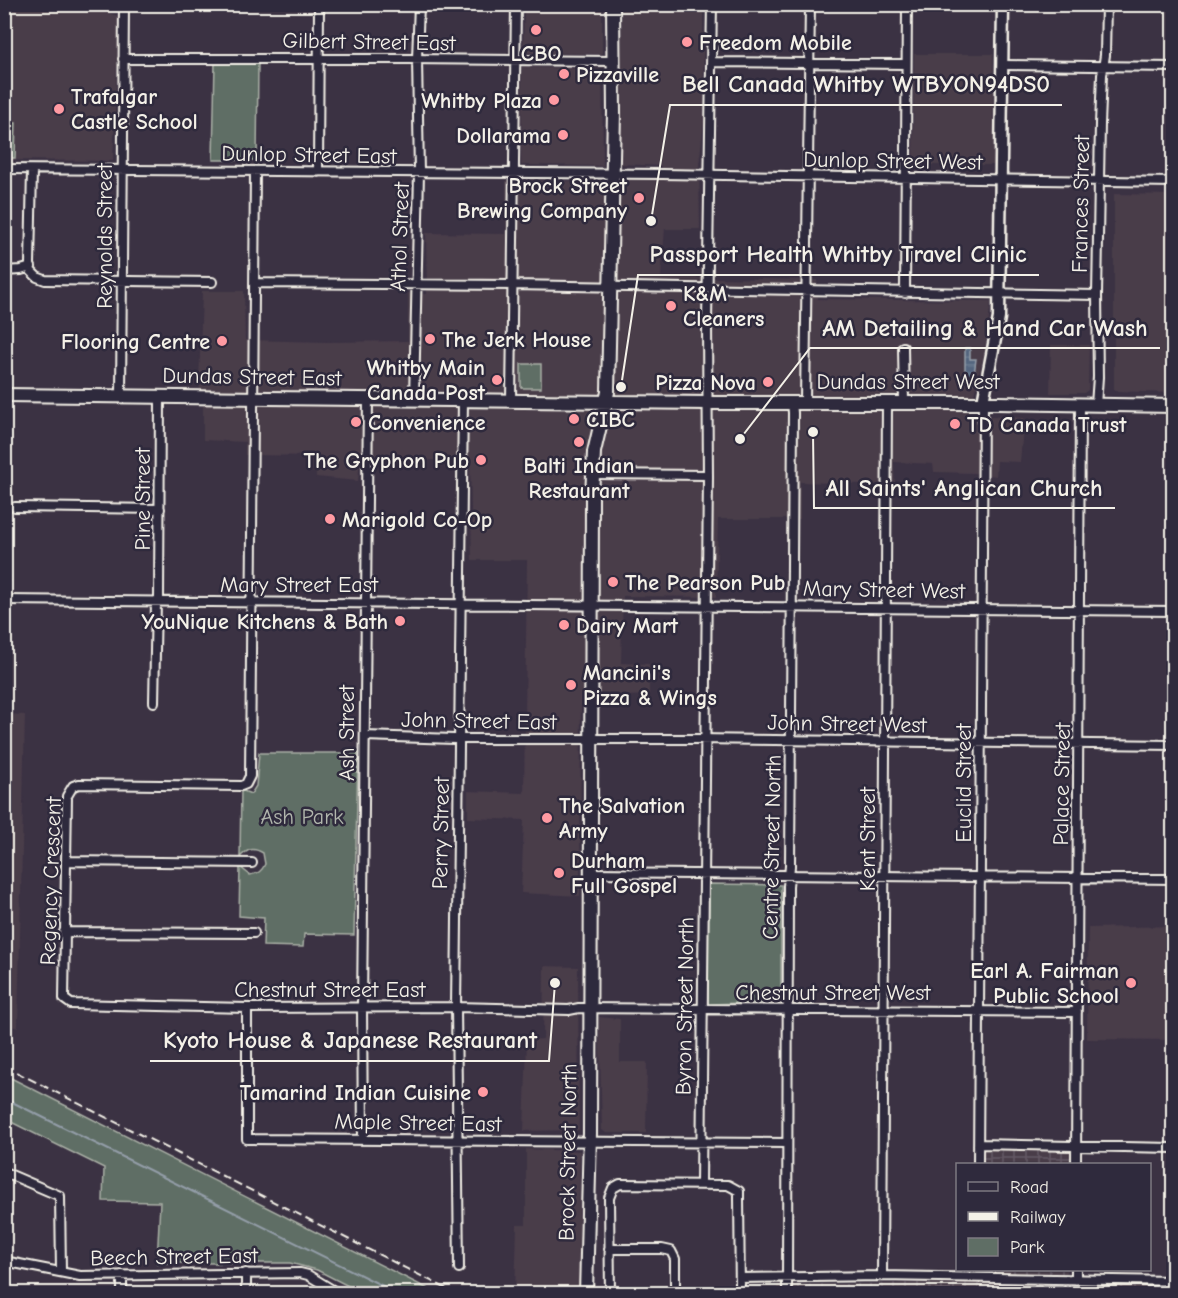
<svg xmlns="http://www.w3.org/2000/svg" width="1178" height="1298" font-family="'Comic Neue',sans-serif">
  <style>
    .built { fill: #493c4a }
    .industrial { fill: url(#industrial-grid) }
    .green { fill: #5f6e65; stroke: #aab0a6; stroke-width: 1.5 }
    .water { fill: url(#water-rules); stroke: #949ea9; stroke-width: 1.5 }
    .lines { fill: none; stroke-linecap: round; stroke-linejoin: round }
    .stream { stroke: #949ea9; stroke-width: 2 }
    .street-casing { stroke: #f4f1e8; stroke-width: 12 }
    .secondary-casing { stroke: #f4f1e8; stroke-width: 15 }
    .primary-casing { stroke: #f4f1e8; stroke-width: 16 }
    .street { stroke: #2f2a3d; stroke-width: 8 }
    .secondary { stroke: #2f2a3d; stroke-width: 10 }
    .primary { stroke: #2f2a3d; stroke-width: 12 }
    .rail { stroke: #f4f1e8; stroke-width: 2; stroke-dasharray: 9 4.5; stroke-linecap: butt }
    .poi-dot { fill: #ff9aa2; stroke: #2f2a3d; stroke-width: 2 }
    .labels { text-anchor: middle; stroke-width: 5; stroke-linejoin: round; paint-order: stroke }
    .street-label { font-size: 22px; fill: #f4f1e8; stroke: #2f2a3d }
    .poi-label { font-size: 22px; font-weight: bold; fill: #f4f1e8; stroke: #2f2a3d; text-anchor: start }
    .park-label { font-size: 22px; fill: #b1b6ad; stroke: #2f2a3d }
    .leader { fill: none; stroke: #f4f1e8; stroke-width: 2 }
    .callout-dot { fill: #f4f1e8; stroke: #2f2a3d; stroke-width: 2 }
    .callout-label { font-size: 24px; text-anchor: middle; font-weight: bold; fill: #f4f1e8; stroke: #2f2a3d; stroke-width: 5; stroke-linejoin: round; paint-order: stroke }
  </style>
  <defs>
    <pattern id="industrial-grid" width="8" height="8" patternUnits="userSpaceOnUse" patternTransform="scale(1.5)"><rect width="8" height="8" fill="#493c4a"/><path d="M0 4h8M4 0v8" fill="none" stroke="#645964"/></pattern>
    <pattern id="water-rules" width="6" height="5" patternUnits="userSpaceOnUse" patternTransform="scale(1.5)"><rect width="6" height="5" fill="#54667f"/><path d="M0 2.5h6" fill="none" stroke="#6d7c91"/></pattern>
  </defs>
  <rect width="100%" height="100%" fill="#3b3243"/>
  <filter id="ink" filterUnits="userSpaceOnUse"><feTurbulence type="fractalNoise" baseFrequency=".0167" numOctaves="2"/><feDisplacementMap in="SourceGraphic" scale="12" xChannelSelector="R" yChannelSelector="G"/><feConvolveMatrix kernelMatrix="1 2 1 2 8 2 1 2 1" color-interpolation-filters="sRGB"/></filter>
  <g filter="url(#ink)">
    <path class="built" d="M5,5H80L119,16L113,161L5,160Z
      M524,5H602V54L523,53Z
      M622,5H703L704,122L699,165L700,229H665L661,277L817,280L818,299L991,301L985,351L969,415L1024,418L1020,462L997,461L996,476L973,473L934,472L933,464L894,462L895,485L800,482V519H718L716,597L623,596L621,663L649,664V695L581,698L580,896L521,893L524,820L468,818V791L524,793L527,560H472L470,461L360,459L358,481L316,477V456L245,455V442L203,440V403L199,384L202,291H244L245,340L328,342L408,341V293L427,294L426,233L506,234V180L619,182L625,179H660L661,166L621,164Z
      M914,54H993L994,165H913Z
      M522,67L602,69L603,166L521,165Z
      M1114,194L1173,195V393L1114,391Z
      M1051,345H1089L1088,390L1084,393H1050Z
      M4,714L25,715L18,1028L4,1024Z
      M1173,926V1040L1087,1039L1088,928Z
      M544,966L578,967L579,1130L524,1131L527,1040L543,1039Z
      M599,1017L620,1019V1062H647L646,1133H606L602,1130Z
      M526,1149L580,1151L579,1293H515L517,1225H526Z"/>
    <path class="industrial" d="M983,1149L1071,1151L1070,1164H984Z
      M986,1270H1067V1284L1173,1286L1174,1293L777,1294V1285L986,1282Z"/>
    <path class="green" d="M215,62L258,63L257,160H213Z
      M5,123H16L15,158H5Z
      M521,364H541V388H521Z
      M4,463H10L9,589H4Z
      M259,753H358L354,935L304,934L303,947L263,946L264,918L239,916L240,867L250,875C258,874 262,871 265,864L263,853C253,847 248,849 240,857L241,790L251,794L256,786Z
      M709,884L781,885V1002L708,1004L707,890Z
      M5,1075L436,1293H362L317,1270L290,1263H157L160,1202L103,1201L104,1168L5,1119Z"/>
    <path class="water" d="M965,348H970V359H976L973,383L965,382Z"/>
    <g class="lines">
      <path class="stream" d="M4,1098L399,1294"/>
      <g class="street-casing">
        <path id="street" d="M123,59H407L614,61
          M711,62L906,64
          M1003,65L1174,67
          M4,169L662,174L1174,182
          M32,170L30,264L31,271L37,277L45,280L212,282
          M255,172L250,776L246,784L241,786L79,784L73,786L67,796L64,999L71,1004L247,1008L456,1007L569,1010L579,1008L1077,1012
          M318,172L319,4
          M4,271L21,270L31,267
          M255,283L513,285L1097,295
          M905,293L907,4
          M903,347L904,403
          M121,396L124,4
          M414,399L419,173L417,59L419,4
          M511,400L516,4
          M805,402L810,4
          M1096,405L1098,377L1097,295L1100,124L1102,75L1105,55L1106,4
          M593,474L708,475
          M15,507L160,509
          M4,600L1174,611
          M159,601L160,396
          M154,702L156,601
          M365,736L454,739H697L1174,745
          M67,861L252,863
          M590,873L1174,879
          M64,932L254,933
          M247,1008V1139L787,1143
          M363,1139L362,1008L368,398
          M978,1144L1174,1148
          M978,1164L983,402
          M1076,1164L1080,404
          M4,1172L60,1196L61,1271
          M701,1184L708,477L707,323L712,4
          M609,1249H662L671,1251L675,1259V1294
          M4,1261L80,1276L300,1273L308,1275L339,1294
          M459,1268L456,1007L463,399
          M246,1273V1294
          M882,1276L887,403
          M740,1278L882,1276L1174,1281
          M1076,1280V1270
          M122,1294V1275
          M610,1294L609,1198L613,1188L620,1184L728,1185L739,1191V1198L740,1294
          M787,1294L788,886L790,866L793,413L792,402"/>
      </g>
      <g class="secondary-casing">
        <path id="secondary" d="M983,402L999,318L1003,4"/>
      </g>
      <g class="primary-casing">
        <path id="primary" d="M4,395L707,403H998L1174,406
          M586,1294L590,1133L592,498L594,452L608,392L614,113L613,4"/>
      </g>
      <use href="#street" class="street"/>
      <use href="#secondary" class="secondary"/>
      <use href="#primary" class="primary"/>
      <path class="rail" d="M4,1066L457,1294"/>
    </g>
  </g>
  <g class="poi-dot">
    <circle cx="536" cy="30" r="6"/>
    <circle cx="687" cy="42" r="6"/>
    <circle cx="564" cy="74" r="6"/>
    <circle cx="554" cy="100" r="6"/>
    <circle cx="59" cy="109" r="6"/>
    <circle cx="563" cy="135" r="6"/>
    <circle cx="639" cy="198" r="6"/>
    <circle cx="671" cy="306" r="6"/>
    <circle cx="430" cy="339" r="6"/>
    <circle cx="222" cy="341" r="6"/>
    <circle cx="497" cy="380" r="6"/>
    <circle cx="768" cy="382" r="6"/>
    <circle cx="574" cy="419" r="6"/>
    <circle cx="356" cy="422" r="6"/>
    <circle cx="955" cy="424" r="6"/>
    <circle cx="579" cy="442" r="6"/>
    <circle cx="481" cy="460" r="6"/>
    <circle cx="330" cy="519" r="6"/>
    <circle cx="613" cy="582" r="6"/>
    <circle cx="400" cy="621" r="6"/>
    <circle cx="564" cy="625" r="6"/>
    <circle cx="571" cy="685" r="6"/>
    <circle cx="547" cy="818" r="6"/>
    <circle cx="559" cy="873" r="6"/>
    <circle cx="1131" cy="983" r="6"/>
    <circle cx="483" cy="1092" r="6"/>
  </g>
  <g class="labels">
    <g class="street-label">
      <text transform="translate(369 41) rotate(1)" y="8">Gilbert Street East</text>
      <text transform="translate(309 154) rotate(1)" y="8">Dunlop Street East</text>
      <text transform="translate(893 160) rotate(1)" y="8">Dunlop Street West</text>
      <text transform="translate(1080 204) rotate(-89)" y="8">Frances Street</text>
      <text transform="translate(104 236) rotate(-90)" y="8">Reynolds Street</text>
      <text transform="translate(399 237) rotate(-88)" y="8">Athol Street</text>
      <text transform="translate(252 376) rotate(1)" y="8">Dundas Street East</text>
      <text x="908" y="389">Dundas Street West</text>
      <text transform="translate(142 499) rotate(-90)" y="8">Pine Street</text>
      <text x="299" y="592">Mary Street East</text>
      <text transform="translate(884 589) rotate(1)" y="8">Mary Street West</text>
      <text transform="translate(479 720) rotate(1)" y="8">John Street East</text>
      <text transform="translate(847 723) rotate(1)" y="8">John Street West</text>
      <text transform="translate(346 733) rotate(-90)" y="8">Ash Street</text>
      <text transform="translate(963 783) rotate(-90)" y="8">Euclid Street</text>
      <text transform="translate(1061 784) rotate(-89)" y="8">Palace Street</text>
      <text transform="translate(440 833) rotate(-89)" y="8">Perry Street</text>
      <text transform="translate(867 839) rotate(-90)" y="8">Kent Street</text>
      <text transform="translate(771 847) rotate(-89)" y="8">Centre Street North</text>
      <text transform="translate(50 881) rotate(-88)" y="8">Regency Crescent</text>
      <text x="330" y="997">Chestnut Street East</text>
      <text x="833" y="1000">Chestnut Street West</text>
      <text transform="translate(684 1006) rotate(-89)" y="8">Byron Street North</text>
      <text transform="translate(418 1122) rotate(1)" y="8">Maple Street East</text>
      <text transform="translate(567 1152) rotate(-89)" y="8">Brock Street North</text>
      <text transform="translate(174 1256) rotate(-1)" y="8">Beech Street East</text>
    </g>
    <g class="poi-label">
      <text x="699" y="50">Freedom Mobile</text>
      <text x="536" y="61" text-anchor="middle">LCBO</text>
      <text x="576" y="82">Pizzaville</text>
      <text x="71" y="104">Trafalgar<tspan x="71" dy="25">Castle School</tspan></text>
      <text x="542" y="108" text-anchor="end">Whitby Plaza</text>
      <text x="551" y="143" text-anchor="end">Dollarama</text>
      <text x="627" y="193" text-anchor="end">Brock Street<tspan x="627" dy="25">Brewing Company</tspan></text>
      <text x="683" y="301">K&amp;M<tspan x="683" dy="25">Cleaners</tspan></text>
      <text x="442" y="347">The Jerk House</text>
      <text x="210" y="349" text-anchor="end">Flooring Centre</text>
      <text x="485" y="375" text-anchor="end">Whitby Main<tspan x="485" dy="25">Canada Post</tspan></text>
      <text x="756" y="390" text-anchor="end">Pizza Nova</text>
      <text x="586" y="427">CIBC</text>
      <text x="368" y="430">Convenience</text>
      <text x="967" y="432">TD Canada Trust</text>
      <text x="469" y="468" text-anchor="end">The Gryphon Pub</text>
      <text x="579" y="473" text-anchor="middle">Balti Indian<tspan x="579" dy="25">Restaurant</tspan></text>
      <text x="342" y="527">Marigold Co-Op</text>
      <text x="625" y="590">The Pearson Pub</text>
      <text x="388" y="629" text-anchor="end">YouNique Kitchens &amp; Bath</text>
      <text x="576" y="633">Dairy Mart</text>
      <text x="583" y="680">Mancini's<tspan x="583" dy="25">Pizza &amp; Wings</tspan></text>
      <text x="559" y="813">The Salvation<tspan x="559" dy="25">Army</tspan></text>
      <text x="571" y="868">Durham<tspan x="571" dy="25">Full Gospel</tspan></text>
      <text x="1119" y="978" text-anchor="end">Earl A. Fairman<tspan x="1119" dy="25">Public School</tspan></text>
      <text x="471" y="1100" text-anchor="end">Tamarind Indian Cuisine</text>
    </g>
    <g class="park-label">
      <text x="302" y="824">Ash Park</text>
    </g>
  </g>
  <path class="leader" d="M651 221L670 105H1062M621 387L638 275H1039M740 439L810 348H1160M813 432L814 508H1115M555 983L549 1061H150"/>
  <g class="callout-dot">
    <circle cx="651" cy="221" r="6"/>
    <circle cx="621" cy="387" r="6"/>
    <circle cx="740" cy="439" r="6"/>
    <circle cx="813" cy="432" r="6"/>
    <circle cx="555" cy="983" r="6"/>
  </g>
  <g class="callout-label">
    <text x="866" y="92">Bell Canada Whitby WTBYON94DS0</text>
    <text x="838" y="262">Passport Health Whitby Travel Clinic</text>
    <text x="985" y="336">AM Detailing &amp; Hand Car Wash</text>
    <text x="964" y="496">All Saints' Anglican Church</text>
    <text x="350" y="1048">Kyoto House &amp; Japanese Restaurant</text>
  </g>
  <rect width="1178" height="1298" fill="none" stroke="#2f2a3d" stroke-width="24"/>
  <rect x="12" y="12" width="1154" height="1274" fill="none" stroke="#f4f1e8" stroke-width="2" filter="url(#ink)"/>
  <rect x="956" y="1163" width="195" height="108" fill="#2f2a3d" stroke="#7e7a81" stroke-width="1.5"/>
  <rect x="968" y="1182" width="30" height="9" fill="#2f2a3d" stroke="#7e7a81" stroke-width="1.5"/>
  <text x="1010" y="1193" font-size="18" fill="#f4f1e8">Road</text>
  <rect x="968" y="1212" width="30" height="9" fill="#f4f1e8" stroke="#7e7a81" stroke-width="1.5"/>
  <text x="1010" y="1223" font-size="18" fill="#f4f1e8">Railway</text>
  <rect x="968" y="1238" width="30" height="18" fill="#5f6e65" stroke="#7e7a81" stroke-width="1.5"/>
  <text x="1010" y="1253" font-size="18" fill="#f4f1e8">Park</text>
</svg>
